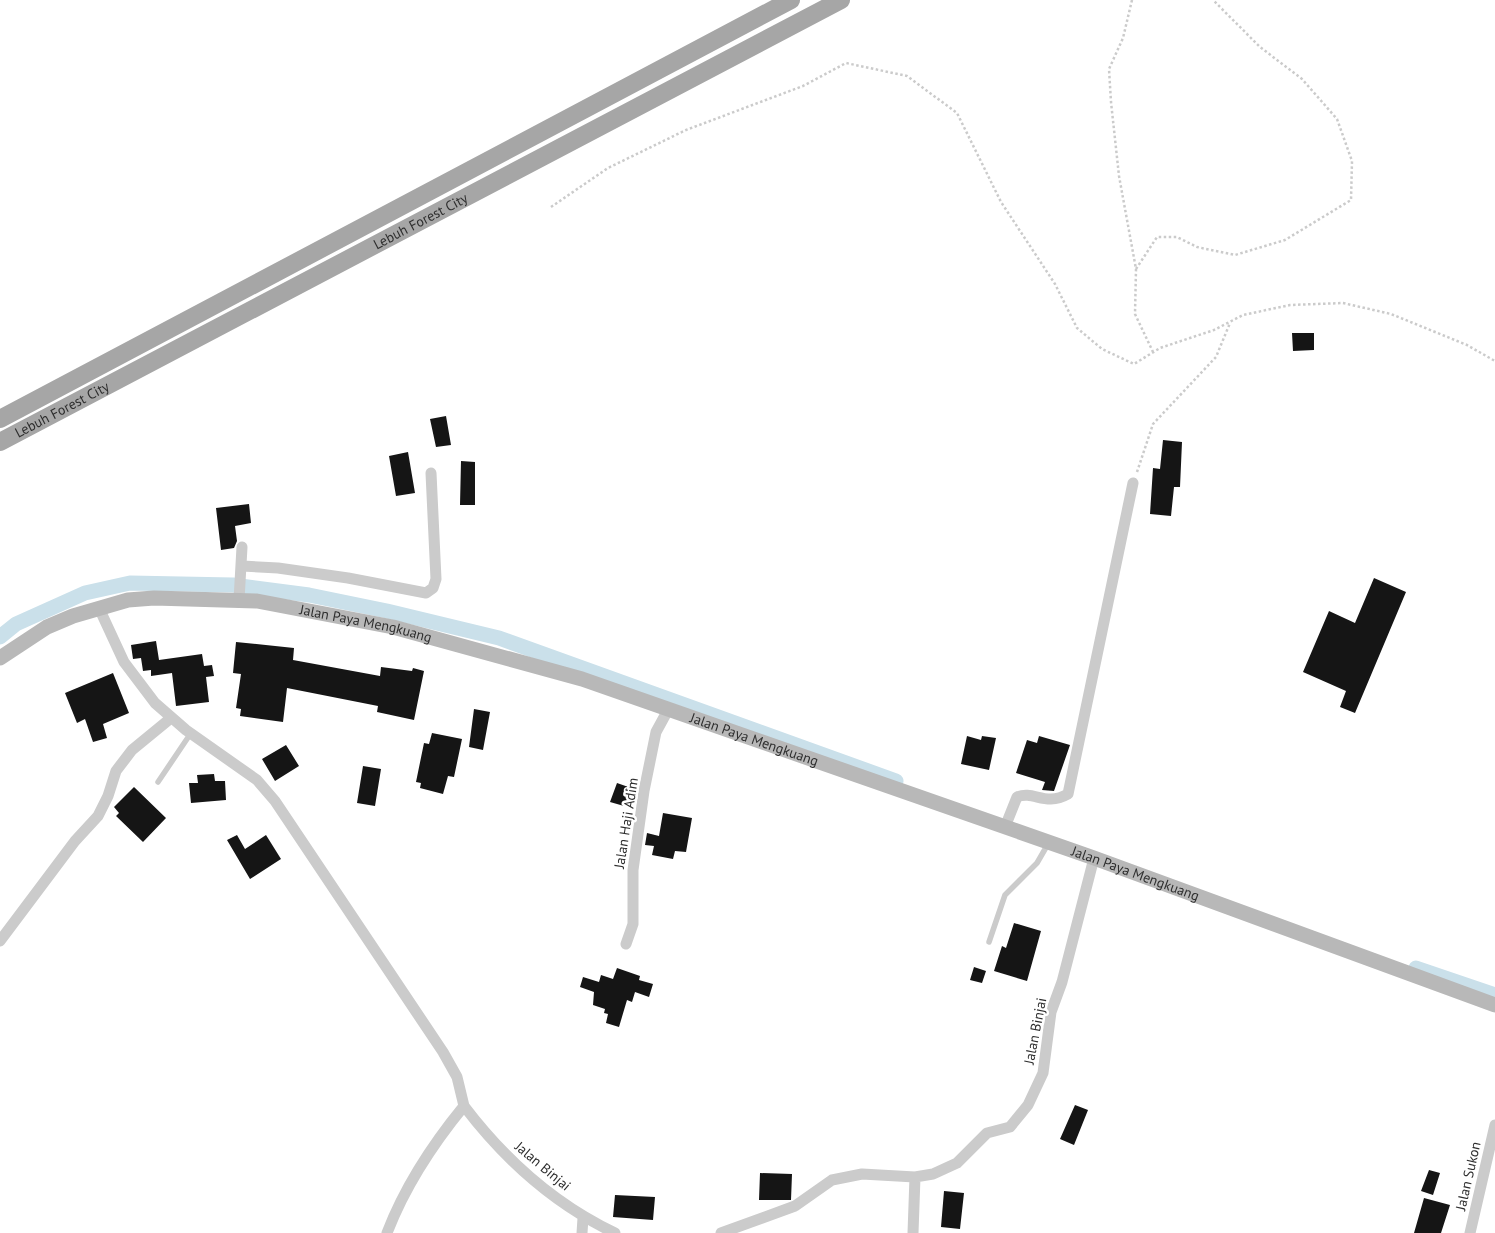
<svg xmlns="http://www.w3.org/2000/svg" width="1495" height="1233" font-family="'PT Sans',sans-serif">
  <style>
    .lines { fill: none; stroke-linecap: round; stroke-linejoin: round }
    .canal { stroke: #cae0ea; stroke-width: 15 }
    .building { fill: #151515 }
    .path { stroke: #cbcbcb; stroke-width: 2.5; stroke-dasharray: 2.5 2.5; stroke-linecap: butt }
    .lane { stroke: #cbcbcb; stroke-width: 5.5 }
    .street { stroke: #cbcbcb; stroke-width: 11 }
    .secondary { stroke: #b8b8b8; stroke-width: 15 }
    .primary { stroke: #a6a6a6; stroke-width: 18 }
    .labels { text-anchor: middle; stroke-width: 5; stroke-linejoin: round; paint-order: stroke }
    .street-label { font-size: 14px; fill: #2e2e2e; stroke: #fff }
  </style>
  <rect width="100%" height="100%" fill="#fff"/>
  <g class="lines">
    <path class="canal" d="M0,637L16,624L85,593L130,583L233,585L309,595L387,611L499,638L896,781
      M1416,968L1495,995"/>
  </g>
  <path class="building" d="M1292,333H1314V350L1293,351Z
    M446,416L451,445L436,447L430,419Z
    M1163,440L1182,442L1180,487H1174L1171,516L1150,514L1153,468L1160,469Z
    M408,452L415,493L396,496L389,456Z
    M461,461L475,462V505H460Z
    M249,504L251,523L235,526L237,541L234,548L221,550L216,508Z
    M1374,578L1406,592L1355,713L1340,707L1346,691L1303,672L1329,611L1355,623Z
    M156,641L159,660L202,654L204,666L212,665L214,676L206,677L209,702L176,706L172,673L151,676V670L143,671L141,658L133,659L131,645Z
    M236,642L294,648L293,660L380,676L381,667L412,671L413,668L424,671L414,720L377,712L378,706L287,688L283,722L240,716L241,709L236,708L241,674L233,673Z
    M113,673L129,713L103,724L107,738L93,742L85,719L77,723L65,693Z
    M474,709L490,712L483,750L469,747Z
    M432,733L462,739L454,777L448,776L443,794L420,788L421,783L416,782L424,743L429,744Z
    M967,736L981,740L982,736L996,738L989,770L961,764Z
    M1039,736L1070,745L1054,791L1042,790L1045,782L1016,773L1027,740L1037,743Z
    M286,745L299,766L275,781L262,759Z
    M363,766L381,769L375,806L357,803Z
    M214,774L215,781H225L226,800L191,803L189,783H198L197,775Z
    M617,783L637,790L633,805L625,802L624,806L610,802Z
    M134,787L166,818L143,842L116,816L119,813L114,807Z
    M663,813L692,818L686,852L675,851L673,859L652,855L654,846L645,845L647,833L659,836Z
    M237,835L245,849L266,835L281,859L250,879L227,840Z
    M1014,923L1041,931L1027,981L994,971L1002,946L1006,948Z
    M974,967L986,971L982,983L970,980Z
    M617,968L640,976L639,980L653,984L649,997L635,992L632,1002L627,1000L619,1027L606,1023L608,1014L604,1013L605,1009L593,1005L594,992L580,987L583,977L599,982L601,975L613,979Z
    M1075,1105L1088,1110L1074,1145L1060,1139Z
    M1429,1170L1440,1173L1433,1195L1421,1191Z
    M760,1173L792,1174L791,1200H759Z
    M944,1191L964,1193L960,1229L941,1227Z
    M615,1195L655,1197L653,1220L613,1217Z
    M1424,1198L1450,1205L1441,1233H1414Z"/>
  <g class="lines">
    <path class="path" d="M1132,0L1123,38L1109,69L1111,102L1119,176L1136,269L1135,314L1153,352
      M551,207L608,168L686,130L803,86L846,63L907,76L957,113L1001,202L1055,284L1077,328L1102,349L1134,364L1160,348L1214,330L1243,315L1290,305L1343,303L1391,314L1467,345L1495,361
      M1136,269L1157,237H1177L1197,247L1235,255L1285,240L1351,200L1352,161L1337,119L1302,79L1260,47L1213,0
      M1137,472L1153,424L1216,357L1230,323"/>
    <path class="lane" d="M158,782L191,733
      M989,942L1005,895L1037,863L1048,844"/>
    <path class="street" d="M242,566L278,568L348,578L426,593L433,588L436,579L431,473
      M239,600L242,547
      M99,608L124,662L155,703L186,730L257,780L275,801L443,1052L457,1077L464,1106C432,1145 405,1186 387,1233
      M1005,827L1017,797C1034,790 1045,807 1068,794L1133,483
      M0,941L75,841L98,816L108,796L116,771L132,750L171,718
      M626,944L633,924V870L644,791L656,732L668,710
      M464,1106C505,1160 554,1204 615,1233
      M582,1233L583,1218
      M721,1233L795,1206L832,1180L862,1174L915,1177L933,1174L957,1163L987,1133L1010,1127L1028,1105L1043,1073L1051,1012L1062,982L1094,858
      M913,1233L915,1177
      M1470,1233L1495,1125"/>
    <path class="secondary" id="s1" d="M0,658L47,627L73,616L128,600L154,598L257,601L393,627L582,679L1094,858L1495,1005"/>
    <g class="primary">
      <path d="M0,419L791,0"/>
      <path id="s2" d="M0,442L841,0"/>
    </g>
  </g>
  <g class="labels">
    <g class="street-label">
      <text dy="5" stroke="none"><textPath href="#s2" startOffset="475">Lebuh Forest City</textPath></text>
      <text dy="5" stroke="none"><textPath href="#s2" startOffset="70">Lebuh Forest City</textPath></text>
      <text dy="5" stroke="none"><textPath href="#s1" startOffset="382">Jalan Paya Mengkuang</textPath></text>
      <text dy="5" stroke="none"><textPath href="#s1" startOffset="788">Jalan Paya Mengkuang</textPath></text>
      <text transform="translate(626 823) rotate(-81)" y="5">Jalan Haji Adim</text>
      <text dy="5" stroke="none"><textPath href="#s1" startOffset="1192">Jalan Paya Mengkuang</textPath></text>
      <text transform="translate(1035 1031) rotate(-79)" y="5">Jalan Binjai</text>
      <text transform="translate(543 1166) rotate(40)" y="5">Jalan Binjai</text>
      <text transform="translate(1468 1176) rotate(-77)" y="5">Jalan Sukon</text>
    </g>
  </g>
</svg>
